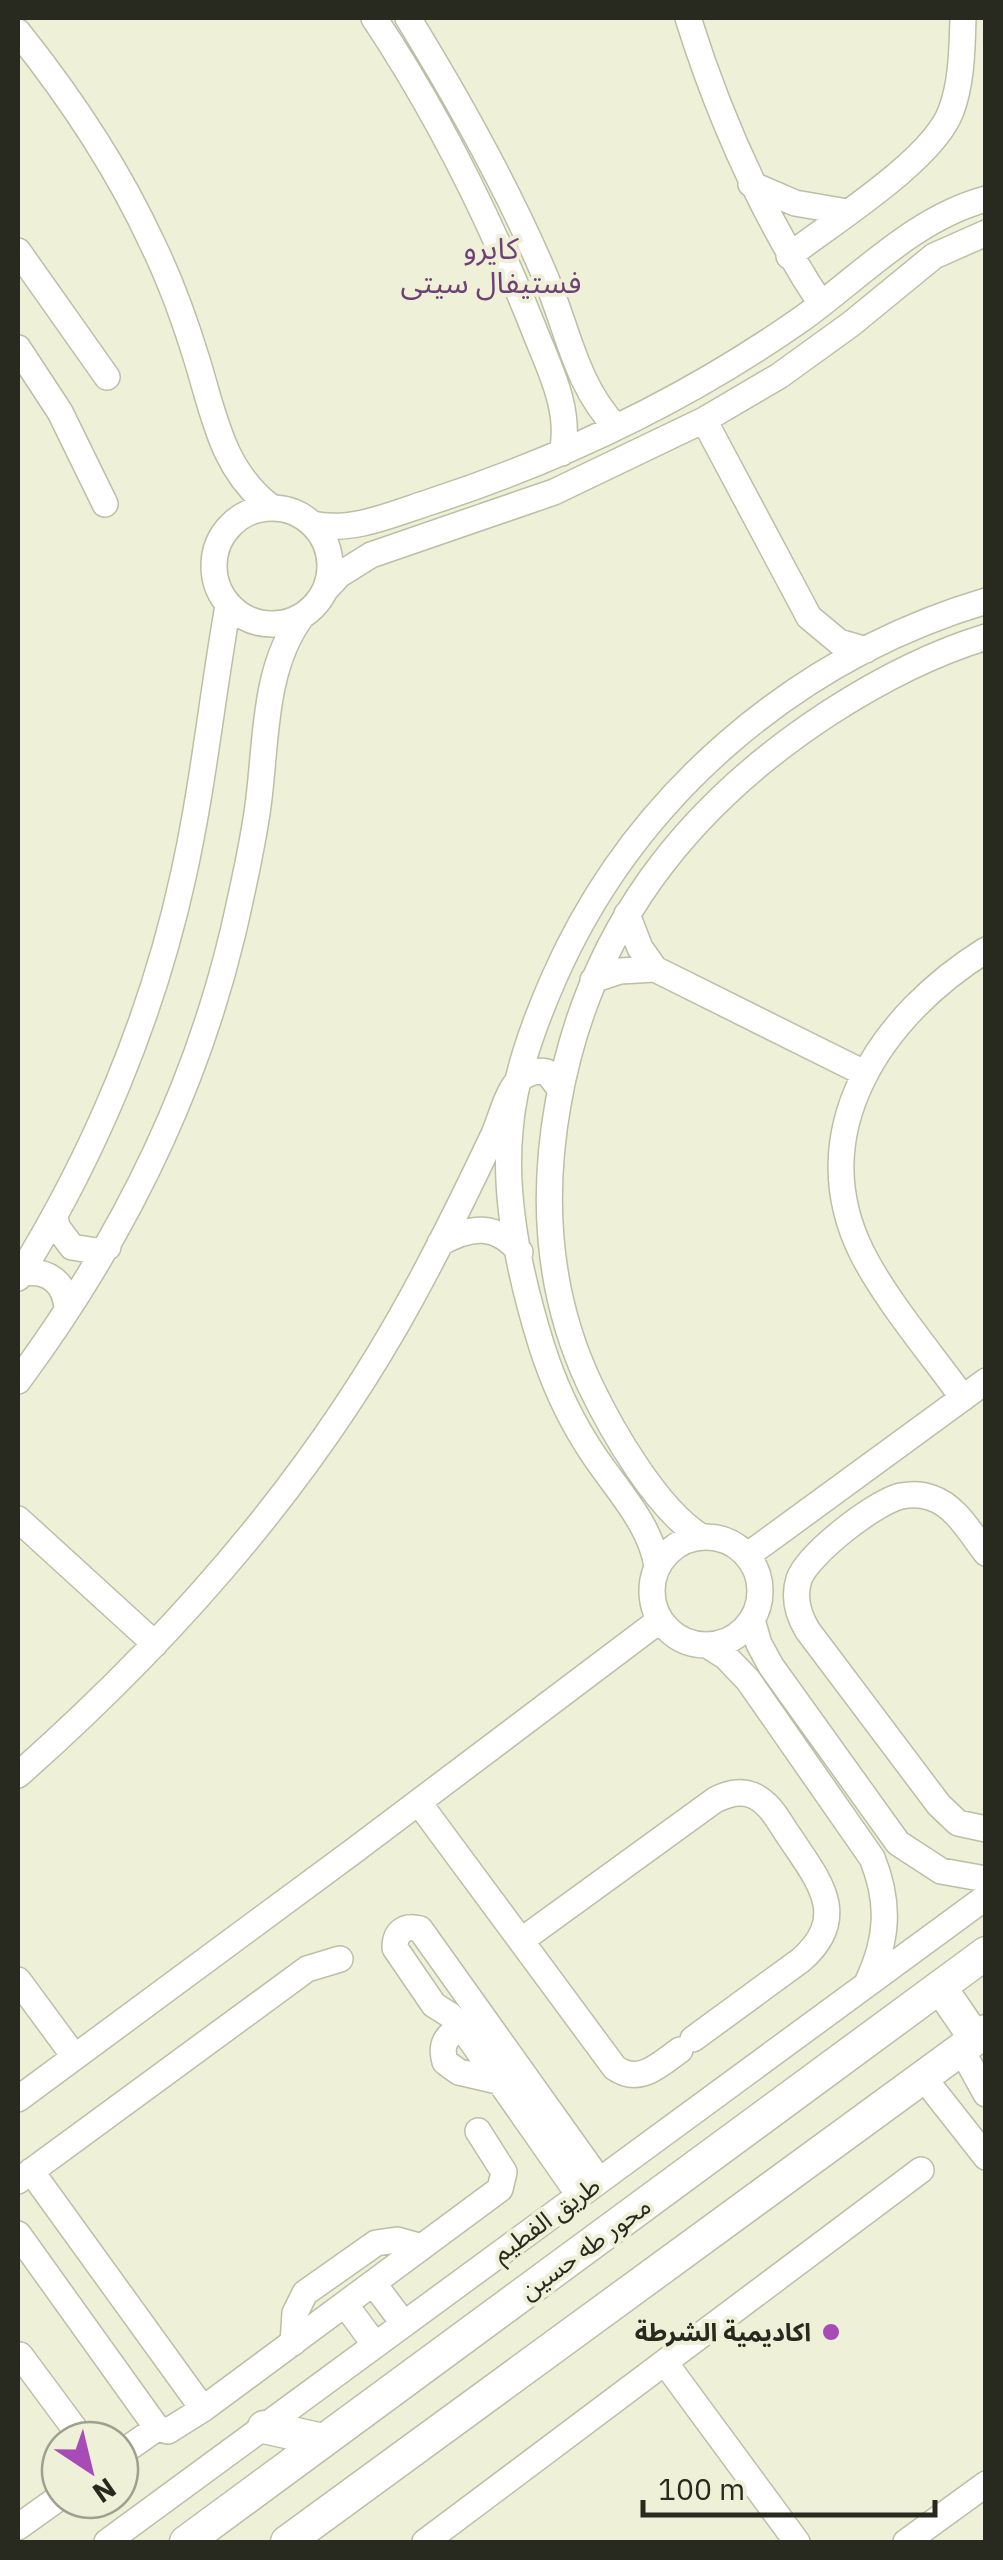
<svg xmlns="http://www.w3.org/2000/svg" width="1003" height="2560" font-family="'IBM Plex Sans','Noto Sans Arabic',sans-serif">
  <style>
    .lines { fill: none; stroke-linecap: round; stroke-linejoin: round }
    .minor-casing { stroke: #bcbfa6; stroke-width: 28 }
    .major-casing { stroke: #bcbfa6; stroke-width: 35 }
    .minor { stroke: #fff; stroke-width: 25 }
    .major { stroke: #fff; stroke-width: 32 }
    .poi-dot { fill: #a74cb6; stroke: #eef0d7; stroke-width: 4 }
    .labels { text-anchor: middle; stroke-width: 8; stroke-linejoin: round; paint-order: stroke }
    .street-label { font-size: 25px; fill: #28291f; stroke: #eef0d7 }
    .poi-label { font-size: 25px; font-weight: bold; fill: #28291f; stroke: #eef0d7; text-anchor: end }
    .quarter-label { font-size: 30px; fill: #6e4076; stroke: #eef0d7 }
  </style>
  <rect width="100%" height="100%" fill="#eef0d7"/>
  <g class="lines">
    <g class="minor-casing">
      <path id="minor" d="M374,18C438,114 490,219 533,327C548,366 572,409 562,453
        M408,18C459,101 507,186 545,276C568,329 575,384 616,427
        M688,18C720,120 762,214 821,304
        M18,32C70,97 118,169 153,245C171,282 185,321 197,360C214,415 222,470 271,507
        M751,184L795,203L847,212
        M18,251L107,377
        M789,256C833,222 933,160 951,111C962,82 962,48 963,18
        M18,348L60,412L105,504
        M704,420L809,617L839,642L866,650
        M214 566a58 58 0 1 1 116 0a58 58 0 1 1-116 0Z
        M312,524C351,533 393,514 430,502C562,459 689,398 803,318C861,276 915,218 986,199
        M326,589L339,575L371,555L554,492L704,420L779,376L851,324L934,256L986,233
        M627,914L640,948L655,969
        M593,980L620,971L655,969L864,1073
        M55,1215L57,1227L72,1247L96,1251L108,1247
        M440,1243C471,1226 496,1223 520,1252
        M20,1274C47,1268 66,1282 67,1310
        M18,1278C94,1156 152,1018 183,877C203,788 212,696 228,606
        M18,1381C118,1246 194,1096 233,932C242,893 251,853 257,813C267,749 261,671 302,616
        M963,1398C930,1352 887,1302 862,1253C801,1130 883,1014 986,950
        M18,1519L155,1644
        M700,1536C657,1509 612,1431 590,1385C548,1296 541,1200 558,1104C588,932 685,807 829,713C877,682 930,654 986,637
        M652 1591a54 54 0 1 1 108 0a54 54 0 1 1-108 0Z
        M986,1553C971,1534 956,1506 932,1498C922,1494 911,1494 901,1496C875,1502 808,1554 799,1579C793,1598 798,1615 808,1631L939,1805L958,1823L986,1829
        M748,1555L986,1381
        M657,1567C651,1521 609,1482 586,1443C567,1413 553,1381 542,1347C521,1280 503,1201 510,1130C514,1078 533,1026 554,978C634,796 795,658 986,601
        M752,1620L759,1644L771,1666L898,1843L941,1871L986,1879
        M707,1645L726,1657L748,1680L872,1858C890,1902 888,1939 868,1981
        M18,1775C172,1639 313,1479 412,1297C441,1244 468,1189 494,1134C501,1118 507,1092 519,1080C528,1072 537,1070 547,1072L560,1089
        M419,1803L615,2068C640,2085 659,2065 680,2050
        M522,1940L715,1800C727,1794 739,1790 752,1795C770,1802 779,1822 789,1836C818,1880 851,1916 801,1960L693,2039
        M18,1980L74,2056
        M463,2029C446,2033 440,2045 445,2062L459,2072L502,2082
        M961,2049L986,2094
        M923,2077L986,2157
        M18,2099L355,1850L660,1620
        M31,2171L203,2409
        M18,2181L307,1969L340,1959
        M579,2195L463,2029L450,2015L434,2005L395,1948C395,1932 404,1925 420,1929L599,2180
        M18,2234L157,2428L168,2431L203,2409L500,2189L504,2172L478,2131
        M373,2283L404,2324
        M345,2304L375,2345
        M293,2343L295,2313L305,2293L376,2243L397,2240L422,2247
        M20,2355L83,2440
        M666,2364L797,2542
        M120,2454L157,2428
        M18,2527L60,2497
        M107,2542L986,1897
        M425,2542L921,2170
        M906,2542L986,2484"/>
    </g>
    <g class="major-casing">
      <path id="major" d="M940,1987L975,2038
        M264,2427L323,2440
        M186,2542L986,1953
        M287,2542L986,2031"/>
    </g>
    <use href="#minor" class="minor"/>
    <use href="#major" class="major"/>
  </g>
  <circle class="poi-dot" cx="831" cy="2332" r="10"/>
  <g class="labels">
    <g class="street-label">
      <text transform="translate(546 2219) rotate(-36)" y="9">طريق الفطيم</text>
      <text transform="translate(585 2248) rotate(-36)" y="9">محور طه حسين</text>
    </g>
    <g class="poi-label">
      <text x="811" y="2341">اكاديمية الشرطة</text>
    </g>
    <g class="quarter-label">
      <text x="491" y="259">كايرو<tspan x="491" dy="34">فستيفال سيتى</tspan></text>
    </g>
  </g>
  <rect width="1003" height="2560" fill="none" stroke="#28291f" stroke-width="40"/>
  <g transform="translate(90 2470) rotate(145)"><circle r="48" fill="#eef0d7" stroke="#9fa08d" stroke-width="2.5"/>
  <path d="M0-8L18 38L0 25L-18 38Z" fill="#a74cb6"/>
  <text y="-15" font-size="28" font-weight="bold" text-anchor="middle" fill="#28291f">N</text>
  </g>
  <path d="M643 2500v15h292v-15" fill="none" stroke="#28291f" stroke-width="5"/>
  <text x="658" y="2500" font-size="30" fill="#28291f" stroke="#eef0d7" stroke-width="8" paint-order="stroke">100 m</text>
</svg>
